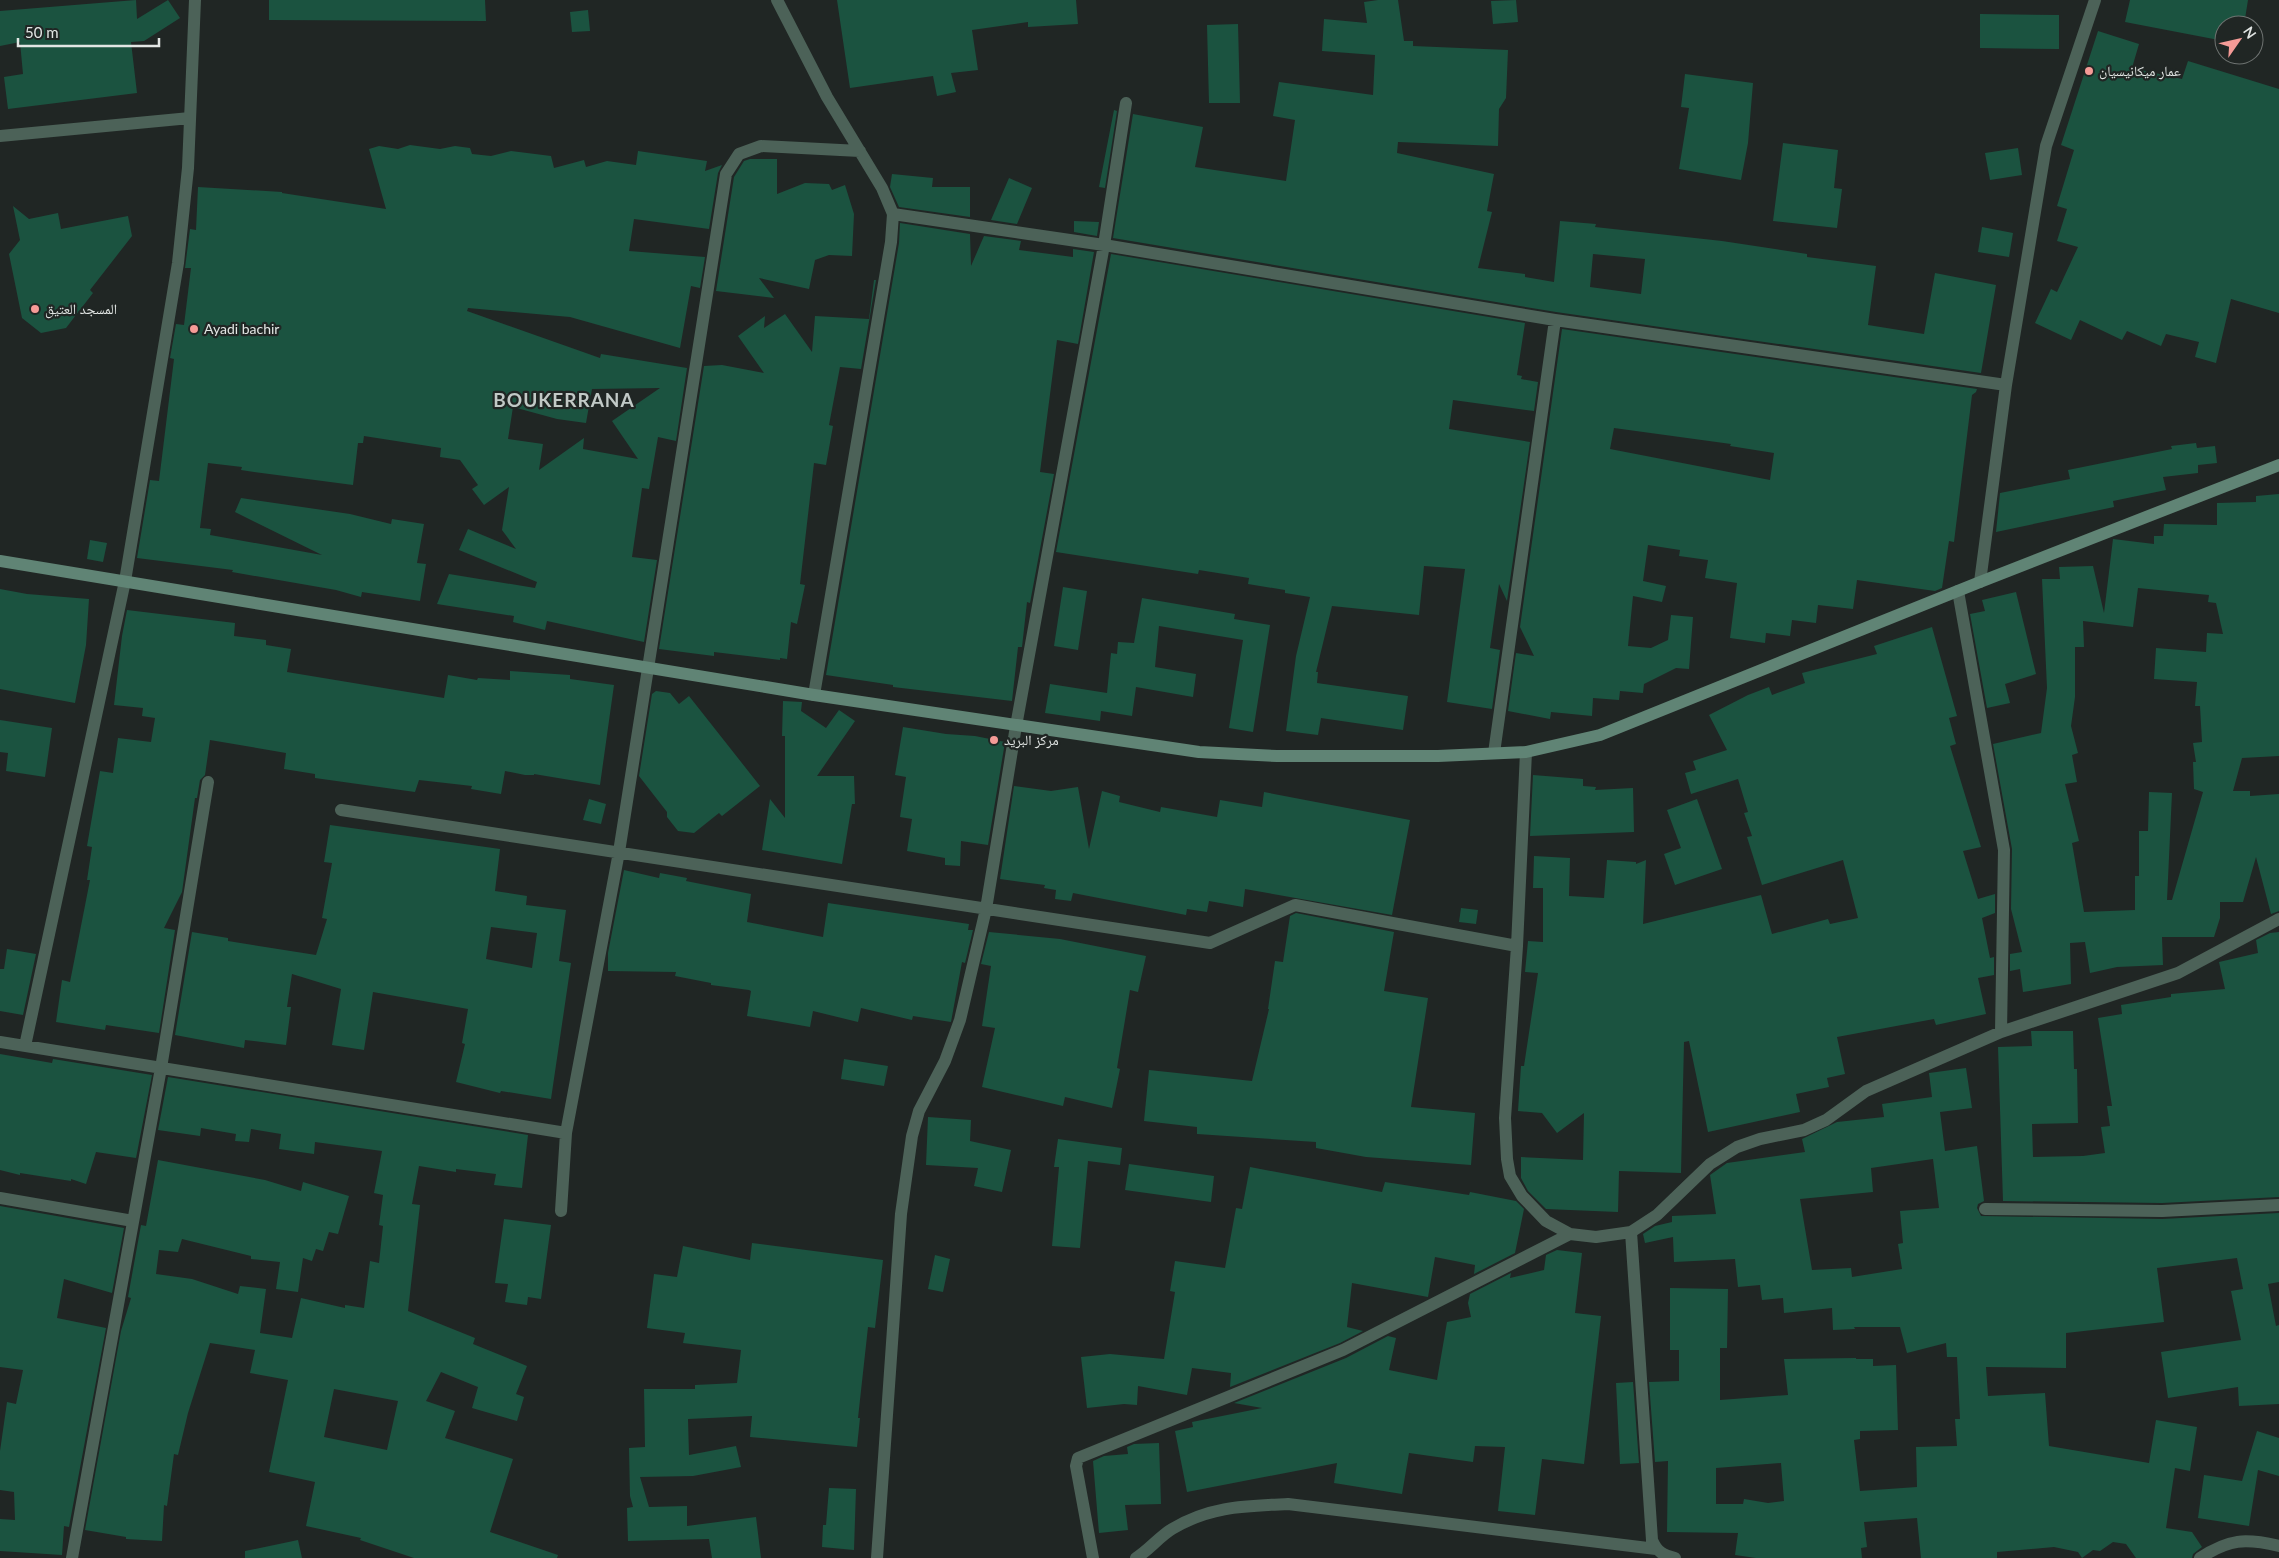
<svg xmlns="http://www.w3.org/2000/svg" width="2279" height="1558" font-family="Lato,'Noto Naskh Arabic',sans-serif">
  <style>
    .building { fill: #1b5340; fill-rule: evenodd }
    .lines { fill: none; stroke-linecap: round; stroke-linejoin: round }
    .street { stroke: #4c6258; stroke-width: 12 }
    .secondary { stroke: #608475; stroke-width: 12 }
    .poi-dot { fill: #f59b97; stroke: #202624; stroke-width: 2 }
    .labels { text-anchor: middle; stroke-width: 4.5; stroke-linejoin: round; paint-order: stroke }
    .poi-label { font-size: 14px; fill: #e2e6e4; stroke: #202624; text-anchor: start }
    .district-label { font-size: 19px; font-weight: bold; letter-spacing: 1px; fill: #c1c9c6; stroke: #202624 }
  </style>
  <rect width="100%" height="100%" fill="#202624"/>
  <path class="building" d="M136,0L137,19L168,0L180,18L144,41L131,42L137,93L8,109L4,77L23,74L20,42L0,46V11Z
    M269,0H485L486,21L269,20Z
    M837,0H1076L1078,24L1028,27V22L972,30L978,70L951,73L956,92L937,96L933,76L850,88Z
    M1378,0H1398L1404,41H1413V46L1508,50L1506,98L1499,109L1498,146L1398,142L1397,153L1494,174L1487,211L1492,212L1478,268L1525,274V277L1554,282L1560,221L1596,224L1595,227L1722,241L1807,254V257L1876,266L1868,325L1924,334L1935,273L1996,285L1981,373L1556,312L1113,238L1133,114L1203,127L1195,167L1286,181L1295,120L1273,116L1279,82L1373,95L1375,55L1322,51L1324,19L1367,23L1364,2ZM1593,254L1645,259L1641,294L1590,287Z
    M1516,0L1518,22L1493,24L1491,1Z
    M2130,0H2248L2244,25H2224V41L2125,22Z
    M588,10L590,31L572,32L570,12Z
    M1980,14L2059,15V49L1980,48Z
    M1238,24L1240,103H1209L1207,25Z
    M2098,31L2139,44L2132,68L2182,79L2188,61L2279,89V313L2231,299L2216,363L2195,357L2199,342L2166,334L2161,346L2127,331L2122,340L2080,320L2071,340L2035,323L2051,289L2057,292L2078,247L2057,241L2067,209L2057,206L2074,150L2061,145Z
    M1685,74L1753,83L1748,143L1741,180L1679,169L1689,108L1681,107Z
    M1114,110L1117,111L1105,188L1099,187Z
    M1783,143L1838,150L1834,188L1842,189L1837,228L1773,221Z
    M410,145L440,149L455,146L470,148L472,154L491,156L511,151L551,156L554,168L584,160L586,167L607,161L636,165L638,151L707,161L705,171L722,165L718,173L709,229L634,219L629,251L705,257L700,288L691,286L680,348L570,317L468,308L467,311L600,358L601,354L687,368L676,441L658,437L649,489L642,488L632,557L657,560L644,642L547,621L545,630L513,622L514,616L437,604L449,574L535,588L537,582L459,550L468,529L516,549L502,530L509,487L484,505L472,489L478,485L460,460L440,457L441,448L364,436L363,443H358L353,485L254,472L241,470L242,467L208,463L200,528L211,529L210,535L322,555L235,512L241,498L350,514L391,524L392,519L424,524L417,563L426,564L420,601L362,592L361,597L336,590L232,572L233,570L137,558L150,480L159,481L174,359L170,358L176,324L184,325L191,268H185L190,229L196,230L198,187L282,192V193L386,209L369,149L379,146L398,149ZM660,388L612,421L638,459L583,449L584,438L539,470L543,444L508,439L513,407L557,419L586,423L592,389Z
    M2018,148L2022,175L1990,180L1985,153Z
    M750,159H777V194L805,183L829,184L832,190L845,185L854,214L852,256L829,255L815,260L809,289L759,278L774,298L716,291L734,177L744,161Z
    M892,174L933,178L932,187H970V217L899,207L890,187Z
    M1009,178L1032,188L1017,224L991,220Z
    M13,206L29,219L58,213L61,229L128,216L132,236L90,290L93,293L66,328L41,333L22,318L9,254L20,240Z
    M1074,221L1099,222L1097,236L1074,232Z
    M900,223L970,234L971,266L984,236L1021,241L1019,250L1073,257V249L1094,252L1078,344L1057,340L1040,472L1054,474L1030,603L1027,602L1022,647H1018L1012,701L893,687V685L826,675L899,243Z
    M1982,227L2013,233L2009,257L1978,252Z
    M1111,254L1525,323L1517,375L1522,376L1521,379L1538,382L1534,411L1453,400L1449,429L1530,442L1507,601L1499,584L1490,648L1500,650L1492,709L1447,702L1465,569L1424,566L1419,615L1332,606L1316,672H1318L1317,683L1408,696L1403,730L1321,718L1318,735L1286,731L1296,656L1310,597L1285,593V590L1248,584L1249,578L1199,570L1198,574L1056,552Z
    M874,280H876L861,369L840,367L829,425L833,426L826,465L814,463L800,584L805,585L797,624L791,622L787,659L780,658V660L714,652V656L659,649L704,366L722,365L764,373L738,336L765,316L764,328L785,314L812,352L815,316L869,319Z
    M1562,329L1977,389L1976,392L1972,395L1954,542L1949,541L1942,588L1935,591L1857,580L1853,609L1818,605L1816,623L1792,620L1790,636L1766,633L1765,643L1730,638L1737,583L1705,578L1708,560L1679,556L1680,550L1648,545L1643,581L1666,586L1662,602L1633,596L1628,646L1651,648L1668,640L1671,615L1693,617L1689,669L1676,668L1644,684L1643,693L1620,691L1619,700L1593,698L1592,716L1551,712L1550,719L1508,711L1516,653L1534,656L1520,627ZM1614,428L1731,444L1730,446L1774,453L1770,480L1610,449Z
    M2196,443L2197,448L2215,446L2217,463L2198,465V473L2163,477L2166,490L2113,501L2114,507L1996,532L2000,493L2070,479L2068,470L2172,449L2171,446Z
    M2279,494V756L2242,758L2233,791H2250V796L2279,794V911L2271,914L2256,857L2243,902H2220V918L2214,937H2162L2163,965L2117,967L2090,973L2085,942L2070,943L2071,984L2023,992L2020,969L2010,971V954L2022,952L2011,909L2012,849L1993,744L2041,733L2047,688L2042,579H2060L2059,567L2093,566L2104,613L2113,539L2154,544V536H2163L2164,524L2217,525V503L2256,502V496ZM2138,588L2209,595L2208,602L2216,603L2223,634L2207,633L2206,652L2156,648L2154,679L2197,682L2195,706H2200L2202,742L2193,743L2196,762H2193L2194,789L2203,792L2172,900H2167L2172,793L2149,792L2148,831H2139V876H2135V910L2084,912L2072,843L2079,841L2065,784L2077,782L2072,755L2078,753L2071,726L2075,697V647H2084L2083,621L2133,627Z
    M90,540L107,543L103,562L87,559Z
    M1063,587L1087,591L1078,650L1054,646Z
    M0,589L27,594L89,599L86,645L75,703L0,689Z
    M2016,592L2036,674L2005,684L2010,703L1987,708L1970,614L1985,611L1982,600Z
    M1142,598L1235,614L1234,619L1270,625L1253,732L1229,728L1243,640L1159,626L1155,667L1196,674L1193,697L1136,687L1132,716L1101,711L1100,721L1045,713L1050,684L1107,693L1111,653L1117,654L1118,642L1134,643Z
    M127,610L235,623L234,636L266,640V645L291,649L287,672L444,698L448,675L477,680L478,678L510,680V671L570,675V679L614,685L600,785L534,774V775H525L505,771L501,794L471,789L472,786L419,780L415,792L315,778V774L284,769L286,753L210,740L205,775L200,780L197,798H195L182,892L164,928L175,930L159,1033L106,1025L105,1030L56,1022L62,980L70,982L90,880H87L92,847L87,846L100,771L113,773L118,738L151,742L155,718L142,716L143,708L114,705L122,636Z
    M1932,627L1957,716L1949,718L1956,744L1950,746L1981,847L1963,851L1978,899L1995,894V913L1982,918L1990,958L1994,957V975L1978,978L1986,1014L1936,1025L1934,1019L1837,1037L1845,1074L1827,1078L1829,1087L1796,1094L1800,1112L1708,1132L1689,1041L1684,1042L1681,1173L1619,1171L1618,1212L1546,1209L1528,1191L1521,1178V1157L1583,1160L1584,1113L1557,1133L1542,1113L1518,1111L1521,1066H1524L1538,973L1525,972L1528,941L1543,942V888H1533L1534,856L1570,858L1569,896L1604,898L1607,860L1636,862V864L1646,860L1643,924L1761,895L1772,934L1828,919L1830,924L1858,918L1843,860L1762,885L1747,837L1752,836L1744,813L1748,812L1738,779L1691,794L1685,773L1696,770L1693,761L1727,750L1709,715L1748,695L1769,687L1772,695L1805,683L1802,673L1877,654L1874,646Z
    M656,691L670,693L679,704L689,696L760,786L722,816L719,813L694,833L678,831L667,817V812L639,776L652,694Z
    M783,701L802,702L801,711L826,728L839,710L855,721L817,776H854L855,804H852L842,864L762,850L770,799L785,818V736H782Z
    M0,720L52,728L45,777L6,771L8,753L0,752Z
    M903,727L946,734L975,736L1005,742L988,845L961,841L960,866L945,865V858L907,851L912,819L900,817L906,777L895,775Z
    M1533,775L1583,779V786L1596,787L1595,790L1633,788L1634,832L1530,836Z
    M1014,786L1051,791L1078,787L1089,849L1102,791L1120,796L1119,802L1160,812L1161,807L1217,817L1220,800L1262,807L1264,792L1410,820L1392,915L1245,889L1243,907L1209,901L1207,912L1187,909L1186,915L1073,893L1071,901L1055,899L1056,890L1044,888L1045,885L1000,879Z
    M589,799L606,804L601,824L583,820Z
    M1697,799L1722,869L1675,885L1664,854L1681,848L1667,810Z
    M330,825L500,849L495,891L527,896L526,905L566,910L559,961L571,963L551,1099L501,1091L500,1093L456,1082L465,1044L462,1043L468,1009L373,992L364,1050L332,1045L341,989L292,974L287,1007H291L286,1045L245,1040L244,1048L175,1035L192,932L228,938V941L316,955L327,919L322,918L332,863L324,862ZM491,927L537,933L532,968L486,959Z
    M624,870L659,878L660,873L687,878L686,881L751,894L747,922L823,937L828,903L969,924L968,930H973L965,963L962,962L951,1022L913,1016L912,1020L861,1008L858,1022L813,1011L810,1027L747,1016L751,991L749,990L711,985V983L675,976L676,972L608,971V953Z
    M1461,908L1478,910L1476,924L1459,922Z
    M1296,913L1394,932L1384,991L1428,998L1411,1107L1475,1113L1471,1165L1366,1157L1316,1148V1142L1197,1134V1127L1144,1121L1149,1070L1252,1081L1269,1009H1268L1275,961L1283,962L1290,916Z
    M989,932L1060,939L1146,956L1138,992L1130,990L1117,1068L1120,1069L1112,1108L1065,1097L1063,1106L982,1087L995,1028L982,1026L991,966L981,964Z
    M2279,932V1197L2162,1203L2003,1201L1998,1047L2032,1046L2031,1031H2073L2074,1069H2077L2078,1123L2032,1124L2033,1157L2083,1156L2105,1153L2101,1127L2110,1126L2107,1106H2112L2098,1018L2122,1014L2121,1005L2171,997V994L2225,989L2219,962L2258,953L2256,940L2270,933Z
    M7,949L36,954L23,1015L0,1011V969H4Z
    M0,1054L52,1063L53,1059L152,1075L136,1158L96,1152L86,1184L71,1179V1181L20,1173V1175L0,1170Z
    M844,1059L888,1066L884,1086L841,1079Z
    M1966,1068L1972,1108L1940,1112L1945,1151L1977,1146L1984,1201L1978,1204L1977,1208L1981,1216L2162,1219L2279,1213V1282L2268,1284L2276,1326L2279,1325V1404L2239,1406L2238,1387L2168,1398L2161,1352L2241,1340L2231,1291L2243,1289L2237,1258L2157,1268L2164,1322L2066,1333V1368L1986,1367L1988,1396L2045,1393L2049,1446L2149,1463L2156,1420L2197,1427L2190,1471L2175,1468L2166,1528L2192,1532L2202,1547L2193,1554L2192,1558H2136L2126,1544L2113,1542L2100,1551L2093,1550L2082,1558L2078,1552L2054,1547L1997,1552V1558H1921L1917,1518L1864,1522L1867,1547L1861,1548L1862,1558H1756L1735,1555L1738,1533L1667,1532L1668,1461L1655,1462L1649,1382L1679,1381V1350H1670V1288L1728,1289L1727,1348H1720V1400L1788,1395L1784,1359L1856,1358V1359H1873V1366L1896,1365L1898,1430L1860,1431V1439L1854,1440L1860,1491L1917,1487L1916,1447L1957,1446L1955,1419H1960L1957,1357H1947L1946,1343L1907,1353L1900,1327H1854L1855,1329L1833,1330L1832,1308L1784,1313L1783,1298L1762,1300L1760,1285L1738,1287L1735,1259L1674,1262L1673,1237L1645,1243L1643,1234L1655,1226L1672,1222V1216L1716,1214L1710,1175L1727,1163L1805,1152L1802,1139L1837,1122L1884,1117L1882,1104L1932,1097L1929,1073ZM1933,1159L1939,1208L1900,1211L1903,1243L1898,1244L1902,1269L1852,1277L1851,1268L1812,1270L1800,1199L1873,1192L1871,1168ZM1781,1463L1784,1501L1768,1503L1744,1499L1743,1504H1716V1468Z
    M168,1077L528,1135L522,1188L494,1185L496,1174L456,1169V1172L419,1166L412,1204L420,1205L408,1311L475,1338L473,1344L527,1366L516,1394L524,1397L517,1421L472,1408L478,1387L441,1372L426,1401L455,1411L445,1438L513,1459L490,1532L558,1555L557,1558H414L360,1540L361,1538L306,1526L315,1482L269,1472L288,1380L250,1373L255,1350L210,1343L188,1413L178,1455L174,1454L167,1506L164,1505L162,1541L126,1539V1537L85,1530L121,1331L131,1298L128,1297L141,1225L146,1226L158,1160L265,1180L301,1191L303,1182L349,1196L338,1234L329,1232L323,1251L316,1249L312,1261L303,1258L298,1292L276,1289L280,1262L251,1259V1256L182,1239L178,1252L159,1250L156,1274L192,1279L238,1294L240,1286L266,1289L260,1333L292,1338L301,1298L345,1308V1305L364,1308L370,1261L379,1263L383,1226L379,1225L383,1195L374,1193L382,1151L315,1142L314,1154L279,1149L281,1134L251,1129L249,1142L235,1141L236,1134L201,1128L200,1136L158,1130ZM334,1389L398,1401L387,1450L324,1437Z
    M928,1117L971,1120L970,1141L1011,1150L1002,1192L974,1186L978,1168L926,1165Z
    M1058,1139L1122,1148L1120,1165L1088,1161L1080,1248L1052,1246L1059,1167H1054Z
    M1129,1164L1214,1176L1211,1202L1125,1190Z
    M1250,1167L1382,1192L1385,1182L1469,1195L1470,1192L1516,1201L1524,1209L1515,1253L1474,1274L1475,1265L1435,1257L1428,1297L1352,1283L1347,1327L1363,1331L1340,1343L1230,1387L1231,1373L1192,1368L1187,1395L1138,1386L1137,1405L1124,1404L1087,1408L1081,1357L1110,1354L1164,1359L1175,1292L1170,1291L1175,1261L1225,1268L1236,1208L1242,1209Z
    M0,1206L124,1228L112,1293L64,1279L57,1318L106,1328L69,1527L64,1526L62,1555L0,1551V1519L15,1520L14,1492L0,1490V1451L7,1402L16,1404L23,1370L0,1367Z
    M504,1219L551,1225L541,1299L528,1297L527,1305L505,1302L508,1284L495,1283Z
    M752,1243L883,1260L875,1328L868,1327L858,1418H860L857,1447L750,1437L752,1416L688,1419L689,1455L736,1446L741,1467L693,1476L640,1477L649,1507L687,1506V1526L756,1517L761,1558H712L709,1539L628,1541L627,1508L633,1507L630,1496L629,1448L645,1447L644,1389H695V1385L737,1383L741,1350L683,1343L685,1333L647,1328L654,1274L677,1277L683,1246L750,1260Z
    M1557,1250L1582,1253L1575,1313L1601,1316L1584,1464L1542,1459L1535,1515L1498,1511L1505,1447L1475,1446L1473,1462L1409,1453L1402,1494L1334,1483L1337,1463L1187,1492L1175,1431L1193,1427L1192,1422L1262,1408L1234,1403L1346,1358L1388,1336L1396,1338L1389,1370L1437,1380L1447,1322L1471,1317L1468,1303L1470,1294L1511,1273L1510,1278L1544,1270L1546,1255Z
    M935,1255L950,1259L943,1292L928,1289Z
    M1633,1382L1639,1463L1620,1464L1616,1383Z
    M2257,1431L2279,1438V1476L2258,1470L2249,1526L2198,1518L2204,1475L2242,1481Z
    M1159,1443L1161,1504L1125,1505L1128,1530L1099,1533L1093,1461L1104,1456L1128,1454L1127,1447L1134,1444Z
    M829,1488L856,1489L854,1550L822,1547L823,1525H826Z
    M298,1540L302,1558H245V1551Z"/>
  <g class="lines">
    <path class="street" d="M777,0L827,97L882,188L893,214L891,242L814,695
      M0,136L190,118
      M893,214L1104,245L1555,320L2006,385
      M1980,582L2006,385L2046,146L2095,0
      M1958,591L2004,850L2001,1032
      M1526,752L1517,946L1505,1118L1507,1159L1510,1176L1522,1196L1546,1221L1570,1234L1596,1237L1631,1232L1657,1215L1710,1164L1737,1147L1760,1139L1804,1130L1826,1120L1866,1091L2001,1032L2178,973L2279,919
      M1494,753L1555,320
      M341,810L1210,943L1295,905L1517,946
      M0,1042L566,1133
      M25,1046L125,581L178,263L188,168L195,0
      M0,1198L133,1221
      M1985,1209L2162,1211L2279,1205
      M561,1211L566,1133L619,852L726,174L739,154L761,146L860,151
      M1631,1232L1652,1540C1657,1552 1663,1555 1675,1558
      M72,1558L161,1068L208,782
      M877,1558L901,1214L912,1136L919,1111L945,1061L960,1020L986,909L1016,726L1104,245L1126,103
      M1093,1558L1076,1466L1078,1458L1343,1350L1570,1234
      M1136,1558C1149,1550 1159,1537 1172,1529C1210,1506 1245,1506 1288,1504L1656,1549
      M2200,1558C2229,1539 2245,1538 2279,1546"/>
    <path class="secondary" d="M0,561L814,695L1199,752L1277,756H1438L1526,752L1600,735L1980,582L2279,465"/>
  </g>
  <g class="poi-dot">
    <circle cx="2089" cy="71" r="5"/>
    <circle cx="35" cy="309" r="5"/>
    <circle cx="194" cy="329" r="5"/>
    <circle cx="994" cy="740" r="5"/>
  </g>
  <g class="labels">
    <g class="poi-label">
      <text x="2099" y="76">عمار ميكانيسيان</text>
      <text x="45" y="314">المسجد العتيق</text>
      <text x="204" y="334">Ayadi bachir</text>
      <text x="1004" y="745">مركز البريد</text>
    </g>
    <g class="district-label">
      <text x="564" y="407">BOUKERRANA</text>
    </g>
  </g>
  <g transform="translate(2239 40) rotate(56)"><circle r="24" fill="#202624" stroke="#6e7371"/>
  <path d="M0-4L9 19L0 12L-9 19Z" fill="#f59b97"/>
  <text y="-8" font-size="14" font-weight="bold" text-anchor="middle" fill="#e2e6e4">N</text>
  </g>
  <path d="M18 38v8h141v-8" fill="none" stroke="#e2e6e4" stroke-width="2.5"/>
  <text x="25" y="38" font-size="15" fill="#e2e6e4" stroke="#202624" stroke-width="4" paint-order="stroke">50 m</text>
</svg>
